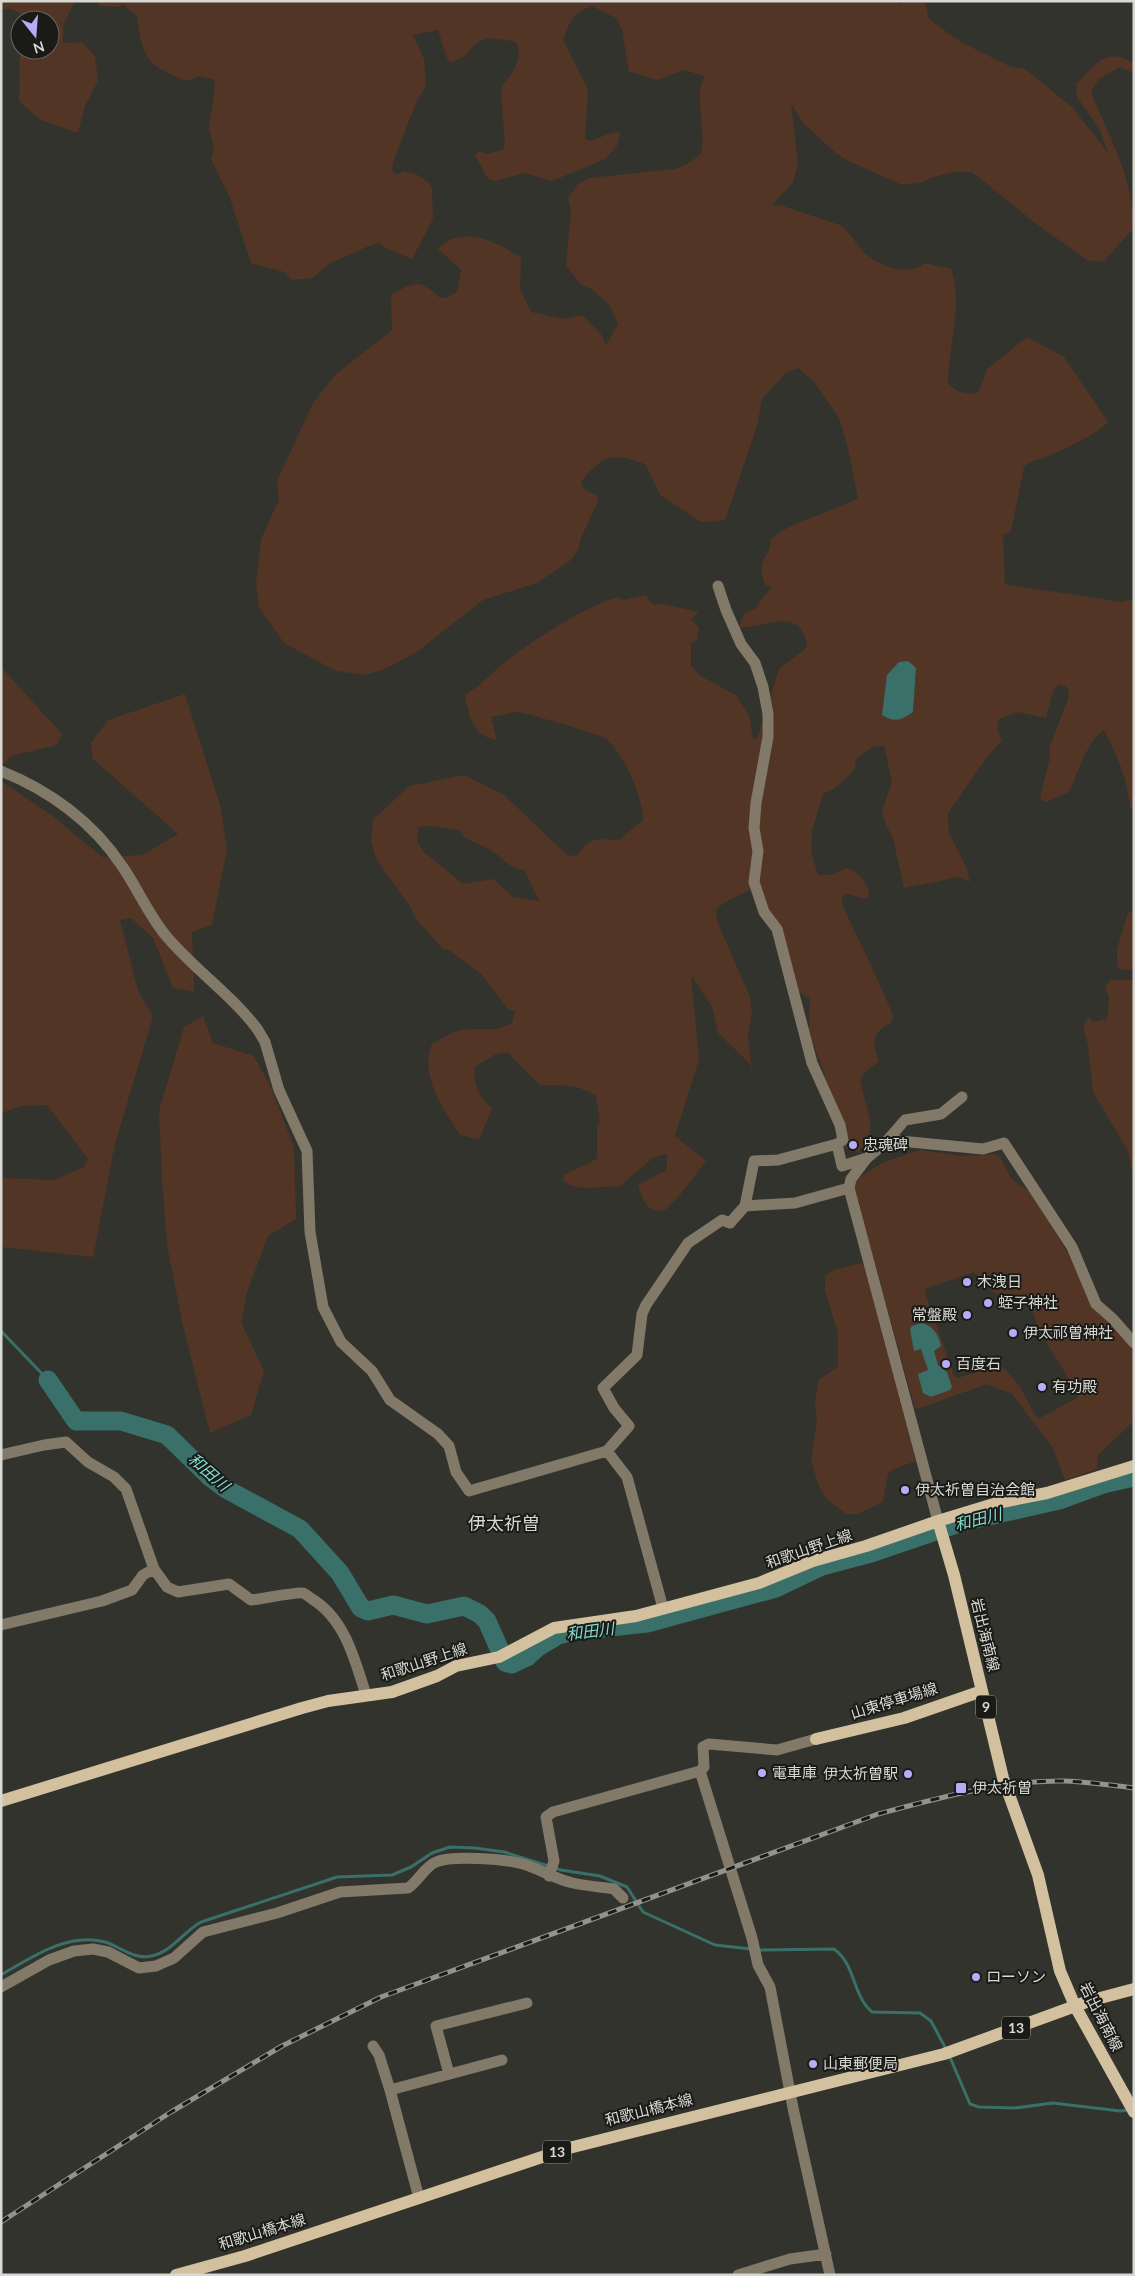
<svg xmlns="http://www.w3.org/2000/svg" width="1135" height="2276" font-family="Lato,'Noto Sans JP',sans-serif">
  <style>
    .green { fill: #533526; fill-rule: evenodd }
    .water { fill: #39706a }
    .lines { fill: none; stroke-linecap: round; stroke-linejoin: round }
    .stream { stroke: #39706a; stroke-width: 3 }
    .river { stroke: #39706a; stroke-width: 19 }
    .minor { stroke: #827969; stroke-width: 11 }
    .major { stroke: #d3c09e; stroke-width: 12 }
    .rail-casing { stroke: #92938e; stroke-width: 5 }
    .rail { stroke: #1a1a17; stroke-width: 3; stroke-dasharray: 9; stroke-linecap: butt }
    .poi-dot { fill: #b6acf8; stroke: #1a1a17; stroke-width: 2 }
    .labels { text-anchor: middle; stroke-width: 4; stroke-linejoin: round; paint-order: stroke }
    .shield { fill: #1a1a17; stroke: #9fa09c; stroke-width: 1 }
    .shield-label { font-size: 14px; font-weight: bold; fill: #d8d9d5 }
    .poi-label { font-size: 15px; fill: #d8d9d5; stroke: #1a1a17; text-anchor: start }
    .street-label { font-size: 15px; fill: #d8d9d5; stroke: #1a1a17 }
    .water-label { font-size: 16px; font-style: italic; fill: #81dcd1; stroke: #1a1a17 }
    .quarter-label { font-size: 18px; fill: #d8d9d5; stroke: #1a1a17 }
  </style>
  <rect width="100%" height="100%" fill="#32332c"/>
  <path class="green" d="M1,1H75L63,25V43L82,42L95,56L98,81L85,106L78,133L41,120L19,101L20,44V50H50V20H23V15L11,9H1Z
    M97,1H894L900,4L906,1H925L929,19L959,41L1011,67L1025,69L1073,108L1108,153L1100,130L1077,97L1076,84C1095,65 1106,46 1134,63V73L1120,67C1108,75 1092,79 1092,95C1110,137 1134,182 1134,228L1103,262L1087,260L1039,226L972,172H956L929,178L924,182L902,185L849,161L837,154L803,123L791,103L798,163L793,183L772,205H780L840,225C849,231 854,241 861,249C874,264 908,279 924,263L951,269C964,304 948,346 948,383C957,393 963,393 976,394L980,389L987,369L1027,337L1064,357L1108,422C1097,434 1065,449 1049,456C1040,460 1031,460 1024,467L1011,531L1003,535L1005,584L1121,602L1134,599V812L1130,808C1127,776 1118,758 1104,730C1088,739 1077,775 1069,792L1046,802L1040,799L1050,758V746L1068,699L1069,692L1066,686L1059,685L1054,689L1046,718L1018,712L999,719L997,729L1002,740L985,760L948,813L949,833L967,869L970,882L959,877L904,888L893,838L886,825L882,811L892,782L884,746L872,747L855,760L856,766C849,778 836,789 823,794L812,831L811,852L818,875H831L846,868C858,871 869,883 869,896L864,899L846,893L842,898V904C859,942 878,977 893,1016L892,1022C871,1034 872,1039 879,1061L863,1074L860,1080L870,1120V1141L858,1152L846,1148L836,1123L821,1095L825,1074L809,1032L810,999L797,991L767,913L752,889L727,901L716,909L717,921L750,997L752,1011L748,1035L752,1071L750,1064L718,1033L712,1007L691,975L699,1059L675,1136L706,1161L680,1195L665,1210C646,1213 643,1200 638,1185L667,1170V1154L654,1157L619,1187C601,1185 579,1193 563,1181L564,1175L597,1159V1127L600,1122L596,1096C580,1084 559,1085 540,1085L507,1052L494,1055L475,1067C473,1087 479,1095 492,1109L479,1139L460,1135C444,1109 419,1076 432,1044C441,1039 451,1032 461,1030C480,1027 494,1033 512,1023L515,1011L508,1009L481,974L449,950L443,949L416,919L410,906L376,859L371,841L373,820L409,786L464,775L504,795L567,855L577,856C589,836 598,839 619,840L643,820C643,797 624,753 605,738C600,735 525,712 517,712C509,713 499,716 491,717L497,740C473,737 469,716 465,695C482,685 494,670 510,658C537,638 586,606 618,597L623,600L646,595C649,603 653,606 662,604L699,612L691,619L699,628L697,640L691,643V665L699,675L736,695L749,715L753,740L758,737L779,669L804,650L807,644C799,604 763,630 739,627L744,614L755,609L772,586L765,585C755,555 770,562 771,539C796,518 831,514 858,498L847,444L839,418L815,383L798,368L786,373L762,399L757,426L725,520L701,522L660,495L646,465C614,451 601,456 581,482C583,491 589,492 597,495L598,501L581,538L578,550L571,560L537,583L483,600L418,651L387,668L365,675L336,671L284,643L259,607L256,582L261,539L279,500L277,481L313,403L335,375L392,330L391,295C416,281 419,279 440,298H446L457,292L461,270L438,249C462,224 497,242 521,258L520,289L531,312L564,319L582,315L601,334L606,345L618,324L610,306L593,290L580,284L566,265L571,211L568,198L578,184L589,178L675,169L686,165L701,154C705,132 699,113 700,91C700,85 704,81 704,76L684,70L659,80L629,72L622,29L616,18L592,6C571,14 571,20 563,40L588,90L585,139L591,141L613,132L620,133L617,146L605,159L552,181L525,173L494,181L488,179L475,155L480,151L486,154L503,150L505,144L501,91L503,84L511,75L519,58L518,45L513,41L487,38L475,44L466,55L451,63L447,58L438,30L413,35L424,59L426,87L418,98L393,162L392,169L395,175L404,171L416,174L429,183L432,188L433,219L412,259L385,248L380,243L371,245L329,264L313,278L292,280L284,272L251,263L230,198L211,159L214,147L209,128L215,85L213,79L200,76L187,81C146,65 143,59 137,16L123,4L117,7L100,6ZM916,668L913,712L882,715L885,696ZM431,826L459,830C464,841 481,844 492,851C507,861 505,865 525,871L539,901L513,897L493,879L463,884L425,853L417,842L418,827Z
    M1,667L62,734L57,745L11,756L1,767Z
    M185,694L220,805L227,849L212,925L192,932L194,992L173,988L153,938L131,918L120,920L138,991L153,1016L115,1144L93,1257L1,1247V1178L54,1180L84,1167L88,1159L47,1105L22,1106L1,1113V781L54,817L102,857L142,855L178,834L93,759L91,743L108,720Z
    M1134,911V970H1122L1117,966V949L1128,913Z
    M1111,980H1134V1181L1128,1151L1093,1092L1088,1045L1083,1026L1089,1017L1093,1022L1107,1019L1109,998L1105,986Z
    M203,1016L213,1043L254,1056L271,1088L294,1147L296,1219L268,1236L247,1292L241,1322L264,1371L251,1415L210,1433L182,1321L167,1245L162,1180L159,1111L184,1027Z
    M920,1150L963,1156L994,1154L1000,1157L1011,1178L1033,1195L1110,1323L1134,1350V1421L1098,1455L1097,1469L1065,1480L1053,1448L1012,1394L987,1384L920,1408H915L854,1189L855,1180L882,1163ZM974,1272L994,1293L1030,1305L1040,1332L1078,1394L1077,1398L1040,1418L1036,1417L1019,1385L1001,1365L957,1378L954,1376L925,1292L927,1288Z
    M860,1263L864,1264L916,1461L894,1469L888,1474L883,1502L857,1514H846L826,1498L818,1484L811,1460L817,1421L815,1403L818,1380L838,1367V1333L825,1291V1276L831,1271Z"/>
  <path class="water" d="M908,661L916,668L913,712C902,720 894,723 882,715L887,675L899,662Z
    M921,1323C934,1326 938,1334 941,1346L934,1351L938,1365L947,1372L952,1387L950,1390L931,1397L923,1393L918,1374L928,1370L921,1349L914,1351L910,1329L912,1326Z"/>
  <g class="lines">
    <path class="stream" d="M1,1331L48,1380
      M757,1950L834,1949C856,1965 852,1995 872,2012L920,2013L931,2021L946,2049
      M1,1975C32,1957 68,1932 105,1942C121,1947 134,1960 151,1956C172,1952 183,1932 201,1922L337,1877L392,1875L411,1867L432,1853L450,1847L475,1848L504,1852L561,1870L600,1876L627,1887L643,1912L715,1945L751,1949
      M949,2055L970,2104L979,2107L1015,2108L1053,2103L1120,2111L1129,2110"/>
    <path class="river" d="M48,1380L76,1421H121L167,1435L210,1477L226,1489L300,1529L340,1573L361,1608L368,1611L393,1605L427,1614L464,1606L480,1614L487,1621L505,1662L512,1664L527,1657L538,1647L558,1635L574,1631L647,1623L776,1588L822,1566L871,1553L962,1522L1059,1500L1103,1484L1134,1477"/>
    <path class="minor" d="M718,586L726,610L741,644L755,663L763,687L768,714V737L756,803L754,828L758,851L754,882L764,912L777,929L812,1063L840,1125L843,1140L837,1144L842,1166L867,1158L885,1143L900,1141L983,1149L1004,1143L1072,1247L1096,1304L1113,1319L1134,1343
      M1,771C49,790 93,822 122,866C138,889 149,916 167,937C195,970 233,996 258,1030L265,1042L279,1090L307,1151L310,1232L323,1307L341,1342L372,1371L390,1400L438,1434L449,1446L456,1472L469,1491L607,1451L629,1426L614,1408L603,1388L637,1355L642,1314L646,1305L688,1243L722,1220L730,1223L745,1206L795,1203L849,1188
      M885,1143L905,1120L941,1114L962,1097
      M867,1158L851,1179L849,1188L938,1521
      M745,1206L754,1161L778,1160L837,1144
      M607,1451L627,1477L663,1608
      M1,1455L44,1445L66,1442L88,1462L114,1477L126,1489L154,1569L167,1587L178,1592L229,1584L251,1600C260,1599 297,1592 302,1593C305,1593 309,1597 312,1599C345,1619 355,1660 366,1695
      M1,1625L102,1601L132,1590L143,1575L154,1569
      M816,1739L777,1750L709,1744L703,1747L704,1767L700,1771L752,1938L758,1965L770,1987L793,2108L830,2275
      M549,1876L554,1861L546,1817L553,1812L700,1771
      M1,1987L49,1960L74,1951L93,1949L108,1952L139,1968L156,1966L174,1958L203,1932L277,1913L340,1892L408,1888C419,1881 424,1867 436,1862C452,1855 505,1859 523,1864C540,1869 555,1879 573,1883C586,1886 601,1887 614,1889L623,1898
      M373,2046L379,2055L390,2090L419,2198
      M449,2074L436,2026L527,2003
      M390,2090L502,2060
      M738,2275L790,2259L826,2254"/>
    <path class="major" d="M938,1521L954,1575L1003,1778L1038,1875L1060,1971L1075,2006L1134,2112
      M816,1739L904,1718L982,1691
      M1,1801L302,1708L328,1701L392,1692L437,1676L456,1666L499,1657L554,1628L636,1616L759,1583L813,1561L866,1546L938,1521L997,1503L1047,1493L1134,1466
      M176,2275L245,2256L569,2148L944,2054L1089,2001L1134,1989"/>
    <g class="rail-casing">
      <path id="rail" d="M1,2222L171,2112L282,2046L381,1997L878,1814C938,1798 1003,1780 1065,1781C1088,1782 1111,1785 1134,1788"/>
    </g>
    <use href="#rail" class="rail"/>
  </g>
  <g class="poi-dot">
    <circle cx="853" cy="1145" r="5"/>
    <circle cx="967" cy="1282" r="5"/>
    <circle cx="988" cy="1303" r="5"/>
    <circle cx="967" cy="1315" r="5"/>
    <circle cx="1013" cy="1333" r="5"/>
    <circle cx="946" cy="1364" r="5"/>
    <circle cx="1042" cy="1387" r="5"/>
    <circle cx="905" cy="1490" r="5"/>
    <circle cx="762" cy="1773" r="5"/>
    <circle cx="908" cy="1774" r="5"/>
    <rect x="955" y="1782" width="12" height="12" rx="2.5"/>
    <circle cx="976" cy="1977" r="5"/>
    <circle cx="813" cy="2064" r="5"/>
  </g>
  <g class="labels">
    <g class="shield">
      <rect x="976" y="1695.5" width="20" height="23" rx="4"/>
      <rect x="1002" y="2016.5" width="28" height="23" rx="4"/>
      <rect x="543" y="2140.5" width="28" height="23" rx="4"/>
    </g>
    <g class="shield-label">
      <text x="986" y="1712">9</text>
      <text x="1016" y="2033">13</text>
      <text x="557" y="2157">13</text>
    </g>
    <g class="poi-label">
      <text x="863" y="1150">忠魂碑</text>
      <text x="977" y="1287">木洩日</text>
      <text x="998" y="1308">蛭子神社</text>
      <text x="957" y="1320" text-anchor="end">常盤殿</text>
      <text x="1023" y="1338">伊太祁曽神社</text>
      <text x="956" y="1369">百度石</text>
      <text x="1052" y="1392">有功殿</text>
      <text x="915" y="1495">伊太祈曽自治会館</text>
      <text x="772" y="1778">電車庫</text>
      <text x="898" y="1779" text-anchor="end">伊太祈曽駅</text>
      <text x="972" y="1793">伊太祈曽</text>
      <text x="986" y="1982">ローソン</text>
      <text x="823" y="2069">山東郵便局</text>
    </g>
    <g class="street-label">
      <text transform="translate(809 1549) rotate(-19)" y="5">和歌山野上線</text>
      <text transform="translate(985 1635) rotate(76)" y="5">岩出海南線</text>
      <text transform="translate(424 1662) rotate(-18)" y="5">和歌山野上線</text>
      <text transform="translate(894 1701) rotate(-17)" y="5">山東停車場線</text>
      <text transform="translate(1101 2017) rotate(63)" y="5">岩出海南線</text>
      <text transform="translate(649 2110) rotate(-14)" y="5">和歌山橋本線</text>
      <text transform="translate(262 2232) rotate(-17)" y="5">和歌山橋本線</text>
    </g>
    <g class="water-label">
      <text transform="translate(209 1472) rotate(41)" y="6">和田川</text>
      <text transform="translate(978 1519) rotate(-14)" y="6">和田川</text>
      <text transform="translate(590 1631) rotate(-7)" y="6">和田川</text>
    </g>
    <g class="quarter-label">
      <text x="504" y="1530">伊太祈曽</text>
    </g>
  </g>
  <rect width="1135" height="2276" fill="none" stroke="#d8d9d5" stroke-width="5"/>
  <g transform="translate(35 35) rotate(163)"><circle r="24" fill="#1a1a17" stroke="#666663"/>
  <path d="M0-4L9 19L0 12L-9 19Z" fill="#b6acf8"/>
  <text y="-8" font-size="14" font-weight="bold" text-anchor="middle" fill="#d8d9d5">N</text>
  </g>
</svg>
